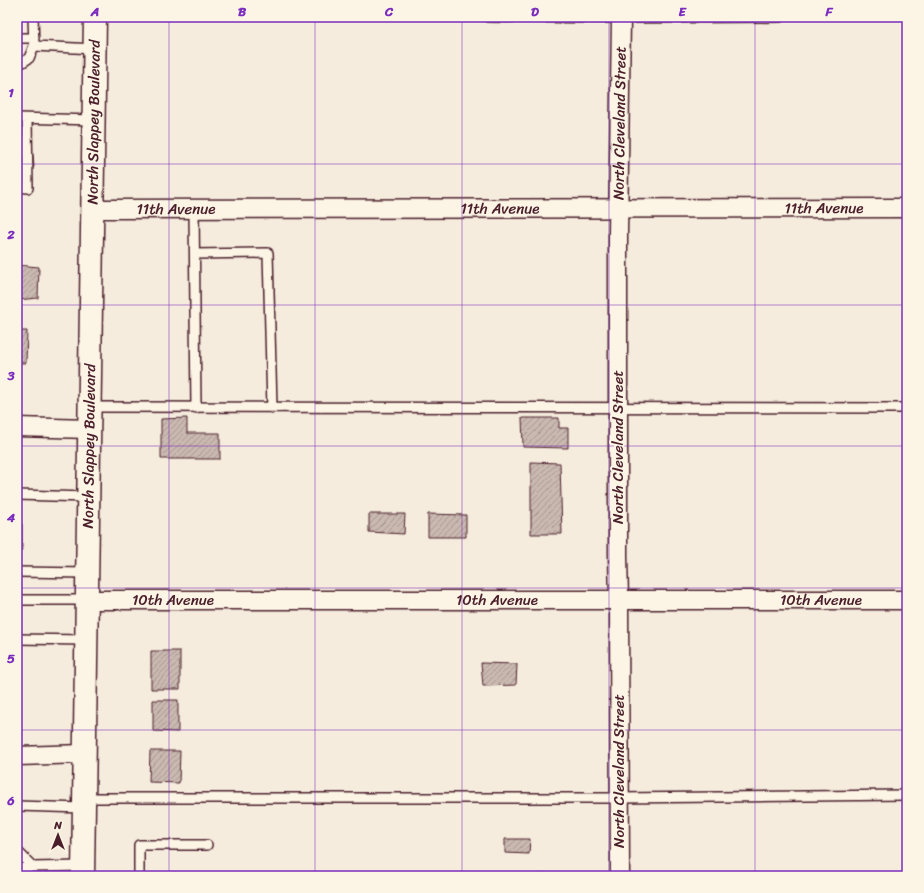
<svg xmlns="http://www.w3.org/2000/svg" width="924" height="893" font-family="Sriracha,sans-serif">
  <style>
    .building { fill: url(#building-hatch); stroke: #4a1f2b }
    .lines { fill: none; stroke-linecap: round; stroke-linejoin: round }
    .lane-casing { stroke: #4a1f2b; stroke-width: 12 }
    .street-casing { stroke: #4a1f2b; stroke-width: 21 }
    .primary-casing { stroke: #4a1f2b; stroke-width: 25 }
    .lane { stroke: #fcf5e5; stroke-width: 9 }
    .street { stroke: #fcf5e5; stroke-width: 18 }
    .primary { stroke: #fcf5e5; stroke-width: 22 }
    .grid { fill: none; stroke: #7b2cbf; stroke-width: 1; stroke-opacity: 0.55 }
    .labels { text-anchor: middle; stroke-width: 4; stroke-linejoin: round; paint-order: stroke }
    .street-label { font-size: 15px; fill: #4a1f2b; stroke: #fcf5e5 }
    .neatline { fill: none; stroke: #7b2cbf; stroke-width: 1.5 }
    .grid-label { font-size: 13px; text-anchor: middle; font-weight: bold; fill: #7b2cbf }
  </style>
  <defs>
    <pattern id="building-hatch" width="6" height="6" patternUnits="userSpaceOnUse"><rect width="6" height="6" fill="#cab9b1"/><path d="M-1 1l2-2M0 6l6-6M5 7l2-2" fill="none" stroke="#a69690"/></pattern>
  </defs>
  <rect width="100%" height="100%" fill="#f5ecde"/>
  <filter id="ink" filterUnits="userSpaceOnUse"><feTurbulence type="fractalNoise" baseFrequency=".025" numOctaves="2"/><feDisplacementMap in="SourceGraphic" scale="8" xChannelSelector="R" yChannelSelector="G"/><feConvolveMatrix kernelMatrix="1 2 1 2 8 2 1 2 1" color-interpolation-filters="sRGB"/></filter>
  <g filter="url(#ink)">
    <path class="building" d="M17,139H32L31,144L24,153L33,155L34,167L28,172L23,174H17Z
      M17,265L39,267L38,298L17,300Z
      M17,331H27L26,363H17Z
      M187,418V433H220V459H161V419Z
      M522,418H559V428H568V448L523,447Z
      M531,462L560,463L562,534H531Z
      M369,514H405L404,534L369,532Z
      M428,514L466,515V537H428Z
      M17,524H22V550H17Z
      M151,651H180V689H151Z
      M17,662H21L20,693H17Z
      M481,663L517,664L516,685L483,686Z
      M153,700H178V732L153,731Z
      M150,751H180L179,783L149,782Z
      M505,839H530L529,854L505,853Z
      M167,874L229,875V876H167Z
      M539,874L561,875V876H539Z"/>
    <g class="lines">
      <g class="lane-casing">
        <path id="lane" d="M33,17L34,46L95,49
          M488,17L621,18L780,17
          M17,38H34
          M17,62H23L29,58L34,46
          M17,118L94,120
          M17,187L28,188L27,119
          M194,209L196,408
          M195,254L268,253L272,408
          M90,407L907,408
          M17,495L88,497
          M17,572L87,573
          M17,600H87
          M17,639L86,640
          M84,798H619L907,795
          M17,806L84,808
          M17,851L33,867
          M17,869L33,867L83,866
          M139,876V845H207"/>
      </g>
      <g class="street-casing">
        <g id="street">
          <path id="s1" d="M92,209L907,208"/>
          <path d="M17,427L89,429"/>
          <path id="s2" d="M87,600H907"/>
          <path d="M17,756L85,754"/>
          <path id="s3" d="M620,876L619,600L618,556V234L621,18"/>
        </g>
      </g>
      <g class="primary-casing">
        <g id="primary">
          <path id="s4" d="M83,876L95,17"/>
        </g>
      </g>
      <use href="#lane" class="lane"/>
      <use href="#street" class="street"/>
      <use href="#primary" class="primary"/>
    </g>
  </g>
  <path class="grid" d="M169,17V876M315,17V876M462,17V876M609,17V876M755,17V876M17,164H907M17,305H907M17,446H907M17,588H907M17,730H907"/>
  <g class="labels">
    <g class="street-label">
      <text dy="5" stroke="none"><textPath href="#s4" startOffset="754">North Slappey Boulevard</textPath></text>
      <text dy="5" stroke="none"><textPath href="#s3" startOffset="753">North Cleveland Street</textPath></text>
      <text dy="5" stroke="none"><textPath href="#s1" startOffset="732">11th Avenue</textPath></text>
      <text dy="5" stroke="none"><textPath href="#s1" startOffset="84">11th Avenue</textPath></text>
      <text dy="5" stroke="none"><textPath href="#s1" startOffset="408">11th Avenue</textPath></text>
      <text dy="5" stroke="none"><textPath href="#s4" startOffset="430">North Slappey Boulevard</textPath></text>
      <text transform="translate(618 447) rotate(-90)" y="5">North Cleveland Street</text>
      <text dy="5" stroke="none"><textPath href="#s2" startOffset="86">10th Avenue</textPath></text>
      <text dy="5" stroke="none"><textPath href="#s2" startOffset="410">10th Avenue</textPath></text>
      <text dy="5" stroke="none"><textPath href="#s2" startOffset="734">10th Avenue</textPath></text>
      <text transform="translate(619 771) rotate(-90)" y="5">North Cleveland Street</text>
    </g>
  </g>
  <rect width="924" height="893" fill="none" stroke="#fcf5e5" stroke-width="44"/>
  <g transform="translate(58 835)" stroke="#fcf5e5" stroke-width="3" paint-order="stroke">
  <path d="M0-3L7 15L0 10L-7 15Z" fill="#4a1f2b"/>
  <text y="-6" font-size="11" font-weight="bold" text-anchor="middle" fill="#4a1f2b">N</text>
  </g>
  <rect x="22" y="22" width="880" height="849" class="neatline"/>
  <g class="grid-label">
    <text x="95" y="16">A</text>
    <text x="242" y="16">B</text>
    <text x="389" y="16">C</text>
    <text x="535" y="16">D</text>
    <text x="682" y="16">E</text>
    <text x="829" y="16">F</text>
    <text x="11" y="97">1</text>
    <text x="11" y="239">2</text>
    <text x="11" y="380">3</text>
    <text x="11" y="522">4</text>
    <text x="11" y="663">5</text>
    <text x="11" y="805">6</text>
  </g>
</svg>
